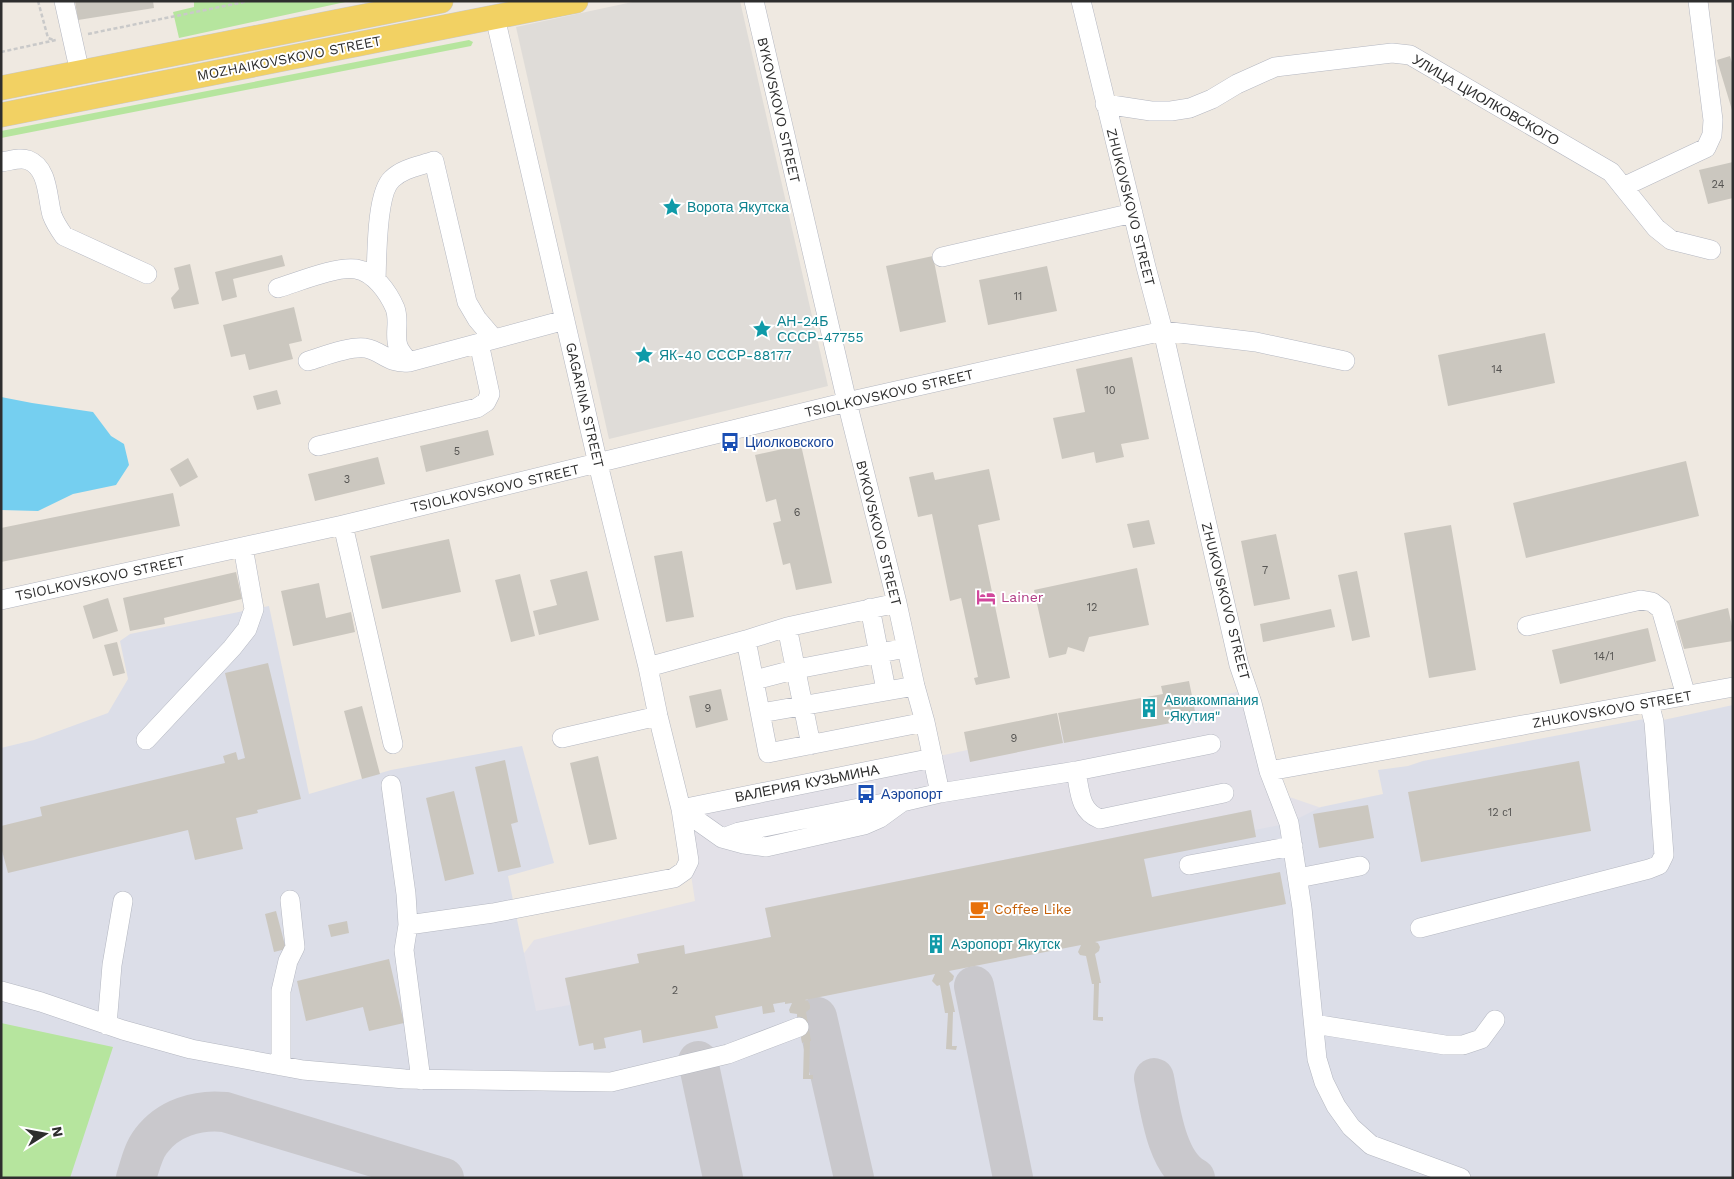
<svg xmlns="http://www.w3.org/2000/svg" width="1734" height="1179" font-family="'Work Sans',sans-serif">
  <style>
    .industrial { fill: #e3e1e8 }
    .airport { fill: #dcdee8 }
    .green { fill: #b6e59e }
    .plaza { fill: #dfdcd8 }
    .water { fill: #75cff0 }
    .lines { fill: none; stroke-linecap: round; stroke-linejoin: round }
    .taxiway { stroke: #c9c8cc; stroke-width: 40 }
    .building { fill: #cbc7bf }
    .minor-casing { stroke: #b4b7c1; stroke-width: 20 }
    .major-casing { stroke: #c9c9c9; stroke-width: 25 }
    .path { stroke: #c9c9c9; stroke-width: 2.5; stroke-dasharray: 4 2.5; stroke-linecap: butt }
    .minor { stroke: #fff; stroke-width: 19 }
    .major { stroke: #f2d163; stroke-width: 24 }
    .labels { text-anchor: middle; stroke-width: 4; stroke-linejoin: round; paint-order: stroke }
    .number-label { font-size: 11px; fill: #555452 }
    .street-label { font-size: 14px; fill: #2e2e2e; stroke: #fff }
    .culture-label { font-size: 14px; fill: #0d838f; stroke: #fff; text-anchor: start }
    .transit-label { font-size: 14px; fill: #164399; stroke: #fff; text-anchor: start }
    .hotel-label { font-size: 14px; fill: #b23c85; stroke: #fff; text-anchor: start }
    .food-label { font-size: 14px; fill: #c56008; stroke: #fff; text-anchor: start }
  </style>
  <rect width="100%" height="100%" fill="#efe9e1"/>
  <path class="industrial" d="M1246,690L1266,789L1333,812L1733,1178L511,1116L493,994L534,940L695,901L681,809L921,760Z"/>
  <path class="airport" d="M269,606L309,794L391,770L522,746L554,863L508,876L536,1011L570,1005L565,978L639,963L684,945L686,954L771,937L765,908L1251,810L1255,830L1289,823L1321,807L1383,794L1378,770L1408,766L1423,761L1644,719L1654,722L1733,705V1178H1V748L34,740L108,713L128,679L120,641L130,634Z"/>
  <path class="green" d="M194,1H350L179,38L173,12L194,7Z
    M469,40L473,42L471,46L1,138V131Z
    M1,1023L113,1047L70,1178H1Z"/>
  <path class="plaza" d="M637,1H740L828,386L609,439L516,27Z"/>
  <path class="water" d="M1,397L32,403L93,412L111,436L124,444L129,465L116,485L73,494L38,511L1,510Z"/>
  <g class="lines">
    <path class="taxiway" d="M974,986L1013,1178
      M817,1017L854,1178
      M698,1061L723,1178
      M1154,1078C1160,1108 1166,1163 1195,1178
      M136,1178C140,1166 143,1151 151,1141C168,1118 198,1109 225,1112L444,1178"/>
  </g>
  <path class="building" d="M75,1H153L154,8L78,20Z
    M1730,56L1733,66L1732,110L1717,60Z
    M1733,162V198L1708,204L1699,170Z
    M282,255L285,266L233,279L237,297L222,301L215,272Z
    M933,256L946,322L900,332L886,266Z
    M190,264L199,304L174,309L171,298L179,289L174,268Z
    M1047,266L1057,311L988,325L979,280Z
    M294,307L302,341L289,344L293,359L249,370L245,354L231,357L223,325Z
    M1545,333L1555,383L1448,406L1438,355Z
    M1132,357L1149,439L1121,444L1124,457L1096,463L1094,452L1062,459L1053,418L1085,412L1076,369Z
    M277,390L281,404L257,410L253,396Z
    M488,430L494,455L426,472L420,446Z
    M801,445L832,583L796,590L790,563L783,565L773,523L781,521L776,499L766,502L755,455Z
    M378,457L385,484L315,501L308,474Z
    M188,458L198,477L180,487L170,469Z
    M1686,461L1699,516L1526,558L1513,503Z
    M989,469L1000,520L978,525L1010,678L976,685L974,678L978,677L961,598L950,601L932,514L918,517L909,477L933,472L935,480Z
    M173,493L180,526L1,562V528Z
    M1149,520L1155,544L1133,548L1127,524Z
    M1451,525L1476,670L1429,678L1404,533Z
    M1276,534L1290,599L1254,606L1241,541Z
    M449,539L461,592L382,609L370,556Z
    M682,551L694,617L666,622L654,556Z
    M1137,568L1149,625L1089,637L1084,652L1068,647L1066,654L1049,658L1034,590Z
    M587,571L599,620L539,635L533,611L557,605L550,580Z
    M1357,571L1370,637L1352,641L1338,575Z
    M236,572L242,599L164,618L165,624L130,631L123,598Z
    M520,574L535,636L511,642L495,580Z
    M319,583L326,618L351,612L355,632L293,646L281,591Z
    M108,598L118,631L93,639L83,606Z
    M1728,608L1733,631V641L1684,649L1676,621Z
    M1331,609L1335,627L1263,642L1260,624Z
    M1648,628L1656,661L1560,684L1552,650Z
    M117,642L125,673L113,676L104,645Z
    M268,663L301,799L257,810L258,813L236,818L243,849L195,860L188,830L8,873L1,847V826L42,816L40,807L225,763L223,756L236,752L238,760L245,758L225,673Z
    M1189,681L1195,711L1170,716L1171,723L1064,743L1058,713L1163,694L1161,686Z
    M721,689L728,720L696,728L689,696Z
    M362,706L380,774L362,779L344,711Z
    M1057,713L1063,743L970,762L964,732Z
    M598,756L617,839L589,845L570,763Z
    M505,760L518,822L511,824L521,867L498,872L475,767Z
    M1579,761L1591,831L1421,862L1408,792Z
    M454,791L474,874L445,881L426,798Z
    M1368,805L1374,838L1319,848L1313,814Z
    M1251,810L1256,837L1144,859L1152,897L1280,872L1286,904L1095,942L1098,943L1100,947L1099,951L1095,954L1101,983H1099L1098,1017H1103V1021L1093,1020L1094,984H1092L1086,956L1080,955L1078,952L1081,945L949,971L954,976L953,980L949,983L955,1012H953L952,1046H957L956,1050L946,1049L948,1013H945L940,985L937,986L932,981L935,974L805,1000L808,1001L810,1005V1009L806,1012L811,1041H810L809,1075H813V1079H803L804,1042L802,1043L797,1014L790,1013L789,1010L792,1003L785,1004V1002L773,1004L775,1012L763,1014L762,1006L715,1016L718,1028L643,1043L641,1030L604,1038L606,1048L594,1050L593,1043L579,1046L565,978L639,963L637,954L684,945L685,954L771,937L765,908Z
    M276,911L286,949L274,952L265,914Z
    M347,921L349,933L331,937L328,925Z
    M389,959L404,1023L369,1031L363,1007L306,1021L297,981Z"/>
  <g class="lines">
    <g class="minor-casing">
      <path id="minor" d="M64,1L80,73
        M1081,1L1146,267L1163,331L1239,665L1252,703L1269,771L1289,823L1302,908L1317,1059L1324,1082L1336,1106L1351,1127L1371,1145L1461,1178
        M1105,104L1151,111H1171L1190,108L1212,99L1237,84L1275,67L1392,53L1410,55L1611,172L1623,187L1706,148L1712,135L1713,120L1698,1
        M1,162C10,161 20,157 28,160C49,168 47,198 52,215C55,223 59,229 64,236L147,274
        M1623,187L1656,228L1671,240L1711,250
        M942,257L1133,213
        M376,280C377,257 376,193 392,179C403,168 420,166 434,161L467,302L477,319L494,339
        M278,288C298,282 336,266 356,269C374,272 388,292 395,308C400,321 394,334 398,346C400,352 405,357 409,362
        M308,361C324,356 349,346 365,348C383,351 387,364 409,362L565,320
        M318,446L477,408L486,402L490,394L479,343
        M343,525L393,744
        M1,600L343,525L847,402L1163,331L1256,342L1345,361
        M870,608L886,690
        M1527,626L1641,600L1652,602L1661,609L1686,696
        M787,627L811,745
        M746,640L768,753L925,722
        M648,667L746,640L787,627L897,603
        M755,680L797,669L906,648
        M761,713L915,686
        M562,738L658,716
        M146,740L232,648L247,629L254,609L243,547
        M1076,771C1080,791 1079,811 1100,819L1224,793
        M1269,771L1733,687
        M391,785L406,894L408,925L404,950L421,1080
        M940,793L1076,771L1211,744
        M681,809L722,838L744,844L766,847L864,825L880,818L902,802L940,793L925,722L915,686L897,603L847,402L754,1
        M681,809L933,758
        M723,838L739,832L884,803L902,802
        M1189,865L1293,846
        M1298,878L1360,866
        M408,925L493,913L674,878L684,871L689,861L681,809L658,716L648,667L598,464L495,17
        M1420,928L1649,869L1659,865L1664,855L1654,722L1649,703
        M1,991L41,1002L123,1030L191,1049L303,1070L405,1079L611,1082L728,1054L799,1027
        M1314,1024L1445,1045H1463L1481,1039L1495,1020
        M107,1025L112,965L123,901
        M281,1066V991L288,961L295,947L290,900"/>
    </g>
    <g class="major-casing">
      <path id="major" d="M1,88L441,1
        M1,115L576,1"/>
    </g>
    <path class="path" d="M38,1L48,38L54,40
      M88,34L249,1
      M1,52L56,40"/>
    <use href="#minor" class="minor"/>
    <use href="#major" class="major"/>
  </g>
  <defs>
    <g id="sight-bare" transform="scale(1.5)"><path d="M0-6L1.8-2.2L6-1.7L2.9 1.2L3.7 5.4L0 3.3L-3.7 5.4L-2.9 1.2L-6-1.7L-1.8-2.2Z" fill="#0f9aa8" stroke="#fff" stroke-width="2.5" paint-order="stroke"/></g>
    <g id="bus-bare" transform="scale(1.5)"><path d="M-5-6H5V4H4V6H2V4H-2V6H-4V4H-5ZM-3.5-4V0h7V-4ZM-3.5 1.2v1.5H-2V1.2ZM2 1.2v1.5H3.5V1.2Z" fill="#1a4fb4" stroke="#fff" stroke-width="2.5" paint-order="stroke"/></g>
    <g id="hotel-bare" transform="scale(1.5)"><path d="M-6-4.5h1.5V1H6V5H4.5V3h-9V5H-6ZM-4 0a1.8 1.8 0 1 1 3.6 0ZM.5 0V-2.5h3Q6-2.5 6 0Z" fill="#d1479c" stroke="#fff" stroke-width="2.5" paint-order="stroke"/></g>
    <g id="building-bare" transform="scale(1.5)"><path d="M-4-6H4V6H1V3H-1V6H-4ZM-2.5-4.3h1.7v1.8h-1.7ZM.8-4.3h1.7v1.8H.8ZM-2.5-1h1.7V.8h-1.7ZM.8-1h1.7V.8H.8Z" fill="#0f9aa8" stroke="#fff" stroke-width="2.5" paint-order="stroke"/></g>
    <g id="cafe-bare" transform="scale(1.5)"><path d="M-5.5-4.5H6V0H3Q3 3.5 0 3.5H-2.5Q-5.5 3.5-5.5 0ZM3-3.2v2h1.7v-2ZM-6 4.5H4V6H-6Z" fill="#e8710a" stroke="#fff" stroke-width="2.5" paint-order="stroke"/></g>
  </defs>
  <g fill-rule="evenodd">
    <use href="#sight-bare" x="672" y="207"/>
    <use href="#sight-bare" x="762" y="329"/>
    <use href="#sight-bare" x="644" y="355"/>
    <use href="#bus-bare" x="730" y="442"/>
    <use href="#hotel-bare" x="986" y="597"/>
    <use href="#building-bare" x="1149" y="708"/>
    <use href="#bus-bare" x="866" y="794"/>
    <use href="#cafe-bare" x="979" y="909"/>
    <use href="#building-bare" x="936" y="944"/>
  </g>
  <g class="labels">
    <g class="number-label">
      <text x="1718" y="188">24</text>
      <text x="1018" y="300">11</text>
      <text x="1497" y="373">14</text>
      <text x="1110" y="394">10</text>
      <text x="457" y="455">5</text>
      <text x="347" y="483">3</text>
      <text x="797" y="516">6</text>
      <text x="1265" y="574">7</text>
      <text x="1092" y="611">12</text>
      <text x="1604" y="660">14/1</text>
      <text x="708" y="712">9</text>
      <text x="1014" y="742">9</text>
      <text x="1500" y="816">12 с1</text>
      <text x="675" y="994">2</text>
    </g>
    <g class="street-label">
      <text transform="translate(289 58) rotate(-11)" y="5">MOZHAIKOVSKOVO STREET</text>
      <text transform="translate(1486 100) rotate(30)" y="5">УЛИЦА ЦИОЛКОВСКОГО</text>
      <text transform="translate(779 110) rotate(77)" y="5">BYKOVSKOVO STREET</text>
      <text transform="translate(1131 207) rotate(76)" y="5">ZHUKOVSKOVO STREET</text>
      <text transform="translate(889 393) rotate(-13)" y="5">TSIOLKOVSKOVO STREET</text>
      <text transform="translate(585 405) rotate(77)" y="5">GAGARINA STREET</text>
      <text transform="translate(495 488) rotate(-13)" y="5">TSIOLKOVSKOVO STREET</text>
      <text transform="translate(879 533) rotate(76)" y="5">BYKOVSKOVO STREET</text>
      <text transform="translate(100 578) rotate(-12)" y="5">TSIOLKOVSKOVO STREET</text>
      <text transform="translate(1226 601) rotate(76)" y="5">ZHUKOVSKOVO STREET</text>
      <text transform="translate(1612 709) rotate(-10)" y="5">ZHUKOVSKOVO STREET</text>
      <text transform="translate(807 783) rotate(-11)" y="5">ВАЛЕРИЯ КУЗЬМИНА</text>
    </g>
    <g class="culture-label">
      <text x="687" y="212">Ворота Якутска</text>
      <text x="777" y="326">АН-24Б<tspan x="777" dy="16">СССР-47755</tspan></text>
      <text x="659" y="360">ЯК-40 СССР-88177</text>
      <text x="1164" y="705">Авиакомпания<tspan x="1164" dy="16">"Якутия"</tspan></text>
      <text x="951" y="949">Аэропорт Якутск</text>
    </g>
    <g class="transit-label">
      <text x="745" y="447">Циолковского</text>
      <text x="881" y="799">Аэропорт</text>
    </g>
    <g class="hotel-label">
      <text x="1001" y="602">Lainer</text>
    </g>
    <g class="food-label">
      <text x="994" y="914">Coffee Like</text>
    </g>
  </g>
  <rect width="1734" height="1179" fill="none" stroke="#2e2e2e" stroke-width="5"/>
  <g transform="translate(45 1134) rotate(79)" stroke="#ffffff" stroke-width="4" paint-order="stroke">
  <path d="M0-4L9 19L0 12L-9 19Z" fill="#2e2e2e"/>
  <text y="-8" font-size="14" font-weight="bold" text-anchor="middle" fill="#2e2e2e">N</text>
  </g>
</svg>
